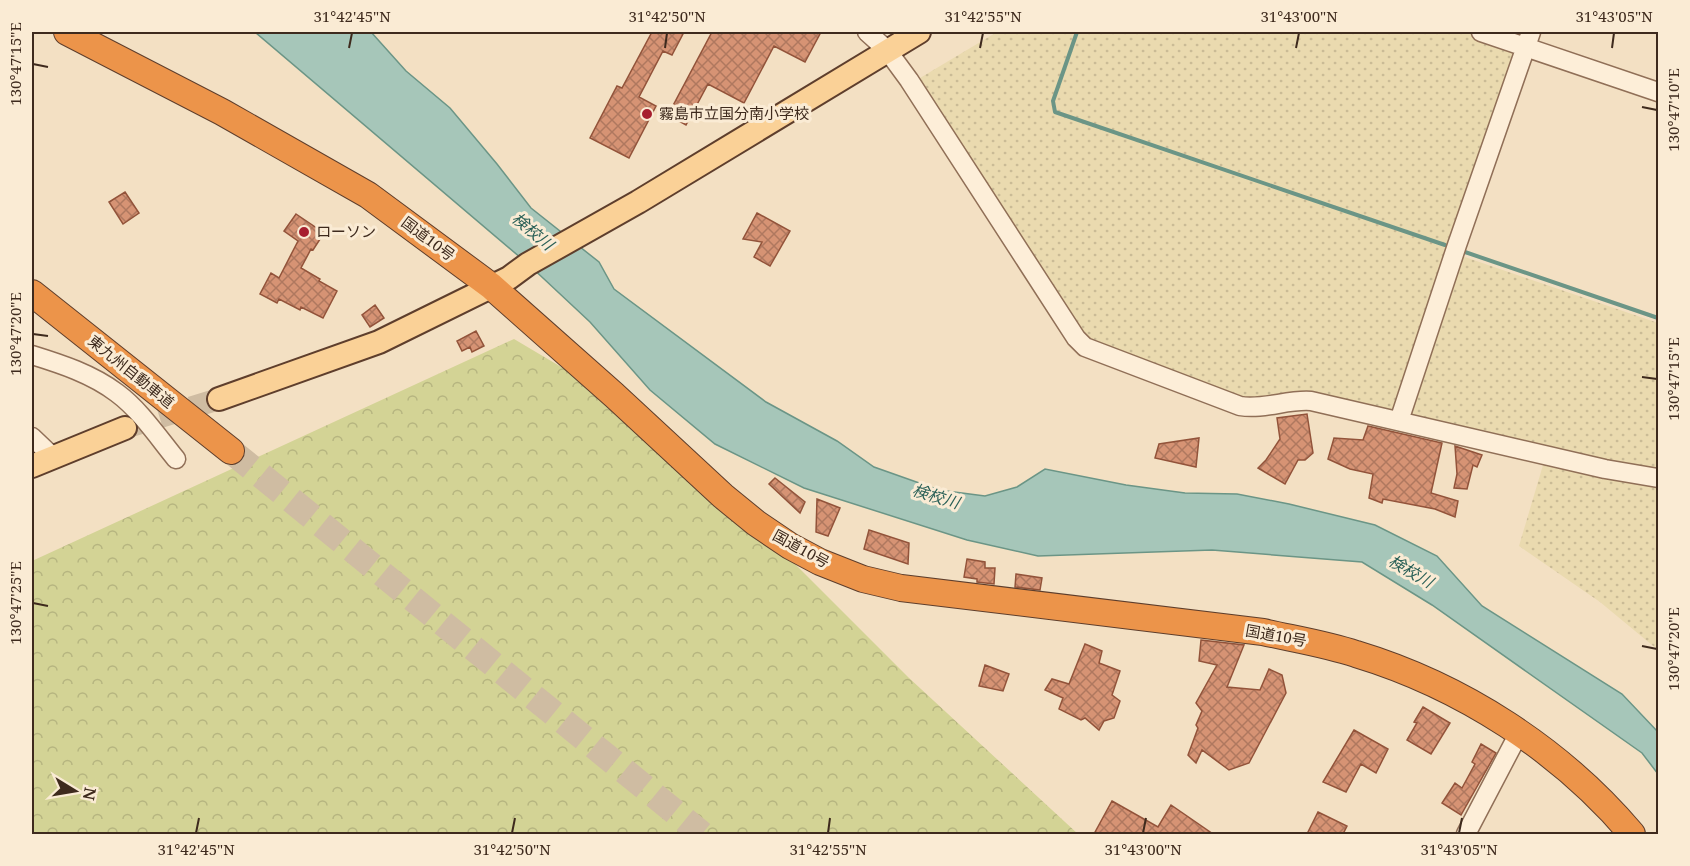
<svg xmlns="http://www.w3.org/2000/svg" width="1690" height="866" font-family="'Noto Serif','Noto Sans JP',serif">
  <style>
    .farmland { fill: url(#farmland-dots) }
    .forest { fill: url(#forest-crowns) }
    .water { fill: #a6c6b9; stroke: #6b9586; stroke-width: 1.5 }
    .lines { fill: none; stroke-linecap: round; stroke-linejoin: round }
    .stream { stroke: #6b9586; stroke-width: 4 }
    .building { fill: url(#building-cross-hatch); stroke: #92533a; stroke-width: 1.5 }
    .major-tunnel { stroke: #cfbca2; stroke-width: 22; stroke-dasharray: 22 11; stroke-linecap: butt }
    .highway-tunnel { stroke: #cfbca2; stroke-width: 26; stroke-dasharray: 26 13; stroke-linecap: butt }
    .minor-casing { stroke: #906f57; stroke-width: 21 }
    .major-casing { stroke: #5e3e2c; stroke-width: 26 }
    .highway-casing { stroke: #5e3e2c; stroke-width: 28 }
    .minor { stroke: #fdeed8; stroke-width: 18 }
    .major { stroke: #fad197; stroke-width: 22 }
    .highway { stroke: #ec944a; stroke-width: 26 }
    .ticks { fill: none; stroke: #3e2a1d; stroke-width: 2 }
    .poi-dot { fill: #a71f2f; stroke: #faebd4; stroke-width: 2 }
    .labels { text-anchor: middle; stroke-width: 6; stroke-linejoin: round; paint-order: stroke }
    .poi-label { font-size: 15px; fill: #3e2a1d; stroke: #faebd4; text-anchor: start }
    .street-label { font-size: 15px; fill: #3e2a1d; stroke: #faebd4 }
    .water-label { font-size: 16px; font-style: italic; fill: #2a6057; stroke: #faebd4 }
    .neatline { fill: none; stroke: #3e2a1d; stroke-width: 2 }
    .ticks-label { font-size: 15px; text-anchor: middle; fill: #3e2a1d }
  </style>
  <defs>
    <pattern id="farmland-dots" width="8" height="8" patternUnits="userSpaceOnUse" patternTransform="scale(1.5)"><rect width="8" height="8" fill="#eadaaf"/><path d="M2 2h.1M6 6h.1" fill="none" stroke="#cabb96" stroke-width="1.8" stroke-linecap="round"/></pattern>
    <pattern id="forest-crowns" width="20" height="18" patternUnits="userSpaceOnUse" patternTransform="scale(1.5)"><rect width="20" height="18" fill="#d3d395"/><path d="M2 6a3 3 0 1 1 6 0M12 15a3 3 0 1 1 6 0" fill="none" stroke="#b6b580"/></pattern>
    <pattern id="building-cross-hatch" width="8" height="8" patternUnits="userSpaceOnUse" patternTransform="scale(1.5)"><rect width="8" height="8" fill="#d69374"/><path d="M0 0l8 8M0 8l8-8" fill="none" stroke="#af785f"/></pattern>
  </defs>
  <rect width="100%" height="100%" fill="#f3e0c3"/>
  <path class="farmland" d="M997,32H1468L1516,48L1520,53L1392,412L1304,391L1259,401L1242,398L1087,338L1078,329L920,78Z
    M1459,255L1658,323V472L1405,417Z
    M1543,465L1604,478L1658,486V650L1600,602L1519,546Z"/>
  <path class="forest" d="M514,339L573,374L744,513L908,677L1078,834H32V561Z"/>
  <path class="water" d="M255,32H371L406,71L450,108L497,164L531,208L599,262L614,289L766,402L837,441L874,467L939,490L985,496L1017,487L1045,469L1126,485L1185,493L1237,494L1289,504L1375,525L1437,556L1482,606L1622,694L1658,732V774L1642,753L1432,605L1362,562L1212,550L1038,556L967,540L804,488L715,444L650,390L590,322L528,264Z"/>
  <g class="lines">
    <path class="stream" d="M1077,32L1053,101L1055,112L1445,245
      M1462,251L1658,318"/>
  </g>
  <path class="building" d="M652,32H684L672,55L663,51L639,97L656,106L629,158L590,138L617,86L622,88Z
    M712,32H821L805,62L774,46L744,103L708,84L686,125L668,115Z
    M125,192L139,213L123,224L109,202Z
    M757,213L790,231L770,266L754,257L762,242L743,239Z
    M296,214L324,233L313,250L311,249L301,268L320,279L319,281L337,291L323,318L301,307L300,310L279,299L277,303L260,294L271,273L279,278L298,241L284,231Z
    M375,305L384,318L370,327L362,315Z
    M476,331L484,346L472,352L470,347L462,351L457,341Z
    M1307,414L1313,453L1305,460H1298L1285,484L1258,468L1266,460L1280,439L1277,418Z
    M1368,426L1442,443L1431,493L1458,501L1455,517L1435,509L1383,499L1382,503L1369,498L1373,474L1350,469L1328,459L1334,438L1363,440Z
    M1199,438L1196,467L1155,458L1159,444Z
    M1455,446L1482,455L1477,467L1473,465L1467,489L1454,488L1457,474Z
    M775,478L805,502L800,513L769,484Z
    M817,499L840,508L828,536L816,532Z
    M869,530L909,543L908,564L864,549Z
    M967,559L985,562V568H995L994,584L977,582V579L964,577Z
    M1016,574L1042,578L1040,590L1015,587Z
    M1201,640L1244,645L1227,687L1260,690L1269,669L1282,675L1286,693L1249,763L1229,770L1202,750L1196,763L1188,755L1198,728L1196,725L1202,711L1196,703L1217,665L1199,661Z
    M1085,644L1102,651L1099,663L1120,671L1112,695L1120,701L1114,718L1104,721L1099,730L1085,718L1081,720L1059,709L1063,698L1045,690L1052,679L1069,684Z
    M985,665L1009,674L1003,691L979,686Z
    M1423,707L1450,723L1431,754L1407,740L1417,723L1414,722Z
    M1354,730L1388,749L1376,773L1361,764L1346,792L1323,782Z
    M1481,744L1496,753L1461,815L1442,803L1455,783L1462,788L1475,764L1472,762Z
    M1112,801L1158,827L1171,805L1213,834H1094Z
    M1318,812L1347,826L1343,834H1307Z"/>
  <g class="lines">
    <path class="major-tunnel" d="M128,427L219,399"/>
    <path class="highway-tunnel" d="M231,451L702,834"/>
    <g class="minor-casing">
      <path id="minor" d="M867,32L887,50L909,80L1076,338L1085,347L1240,406C1264,410 1288,399 1311,401L1605,469L1658,478
        M1481,32L1658,92
        M32,355C61,364 92,374 117,393C140,410 158,437 176,459
        M1399,421L1457,245L1531,32
        M32,437L53,457
        M1466,834L1519,733"/>
    </g>
    <g class="major-casing">
      <path id="major" d="M219,399L379,342L509,278L528,264L638,202L919,32
        M32,466L125,428"/>
    </g>
    <g class="highway-casing">
      <path id="highway" d="M67,32L222,112L368,195L491,286L614,395L723,496L756,523L790,546L820,562L863,579L901,588L1263,632C1294,639 1326,644 1356,654C1462,686 1561,750 1632,834
        M32,293L231,451"/>
    </g>
    <use href="#minor" class="minor"/>
    <use href="#major" class="major"/>
    <use href="#highway" class="highway"/>
  </g>
  <path class="ticks" d="M349,48L352,33M665,48L667,33M980,48L983,33M1296,48L1299,33M1612,48L1614,33M33,64L48,67M1642,107L1657,110M33,334L48,336M1642,377L1657,379M33,603L48,606M1642,646L1657,649M196,833L199,818M512,833L515,818M828,833L830,818M1143,833L1146,818M1459,833L1462,818"/>
  <g class="poi-dot">
    <circle cx="647" cy="114" r="6"/>
    <circle cx="304" cy="232" r="6"/>
  </g>
  <g class="labels">
    <g class="poi-label">
      <text x="659" y="119">霧島市立国分南小学校</text>
      <text x="316" y="237">ローソン</text>
    </g>
    <g class="street-label">
      <text transform="translate(428 239) rotate(37)" y="5">国道10号</text>
      <text transform="translate(131 372) rotate(39)" y="5">東九州自動車道</text>
      <text transform="translate(801 549) rotate(29)" y="5">国道10号</text>
      <text transform="translate(1276 636) rotate(10)" y="5">国道10号</text>
    </g>
    <g class="water-label">
      <text transform="translate(533 231) rotate(40)" y="6">検校川</text>
      <text transform="translate(936 496) rotate(17)" y="6">検校川</text>
      <text transform="translate(1411 571) rotate(30)" y="6">検校川</text>
    </g>
  </g>
  <rect width="1690" height="866" fill="none" stroke="#faebd4" stroke-width="66"/>
  <g transform="translate(75 791) rotate(101)" stroke="#faebd4" stroke-width="4.5" paint-order="stroke">
  <path d="M0-4.5L10 22L0 15L-10 22Z" fill="#3e2a1d"/>
  <text y="-9" font-size="16" font-weight="bold" text-anchor="middle" fill="#3e2a1d">N</text>
  </g>
  <rect x="33" y="33" width="1624" height="800" class="neatline"/>
  <g class="ticks-label">
    <text x="352" y="22">31°42'45"N</text>
    <text x="667" y="22">31°42'50"N</text>
    <text x="983" y="22">31°42'55"N</text>
    <text x="1299" y="22">31°43'00"N</text>
    <text x="1614" y="22">31°43'05"N</text>
    <text transform="translate(16 64) rotate(-90)" y="5">130°47'15"E</text>
    <text transform="translate(1674 110) rotate(-90)" y="5">130°47'10"E</text>
    <text transform="translate(16 334) rotate(-90)" y="5">130°47'20"E</text>
    <text transform="translate(1674 379) rotate(-90)" y="5">130°47'15"E</text>
    <text transform="translate(16 603) rotate(-90)" y="5">130°47'25"E</text>
    <text transform="translate(1674 649) rotate(-90)" y="5">130°47'20"E</text>
    <text x="196" y="855">31°42'45"N</text>
    <text x="512" y="855">31°42'50"N</text>
    <text x="828" y="855">31°42'55"N</text>
    <text x="1143" y="855">31°43'00"N</text>
    <text x="1459" y="855">31°43'05"N</text>
  </g>
</svg>
